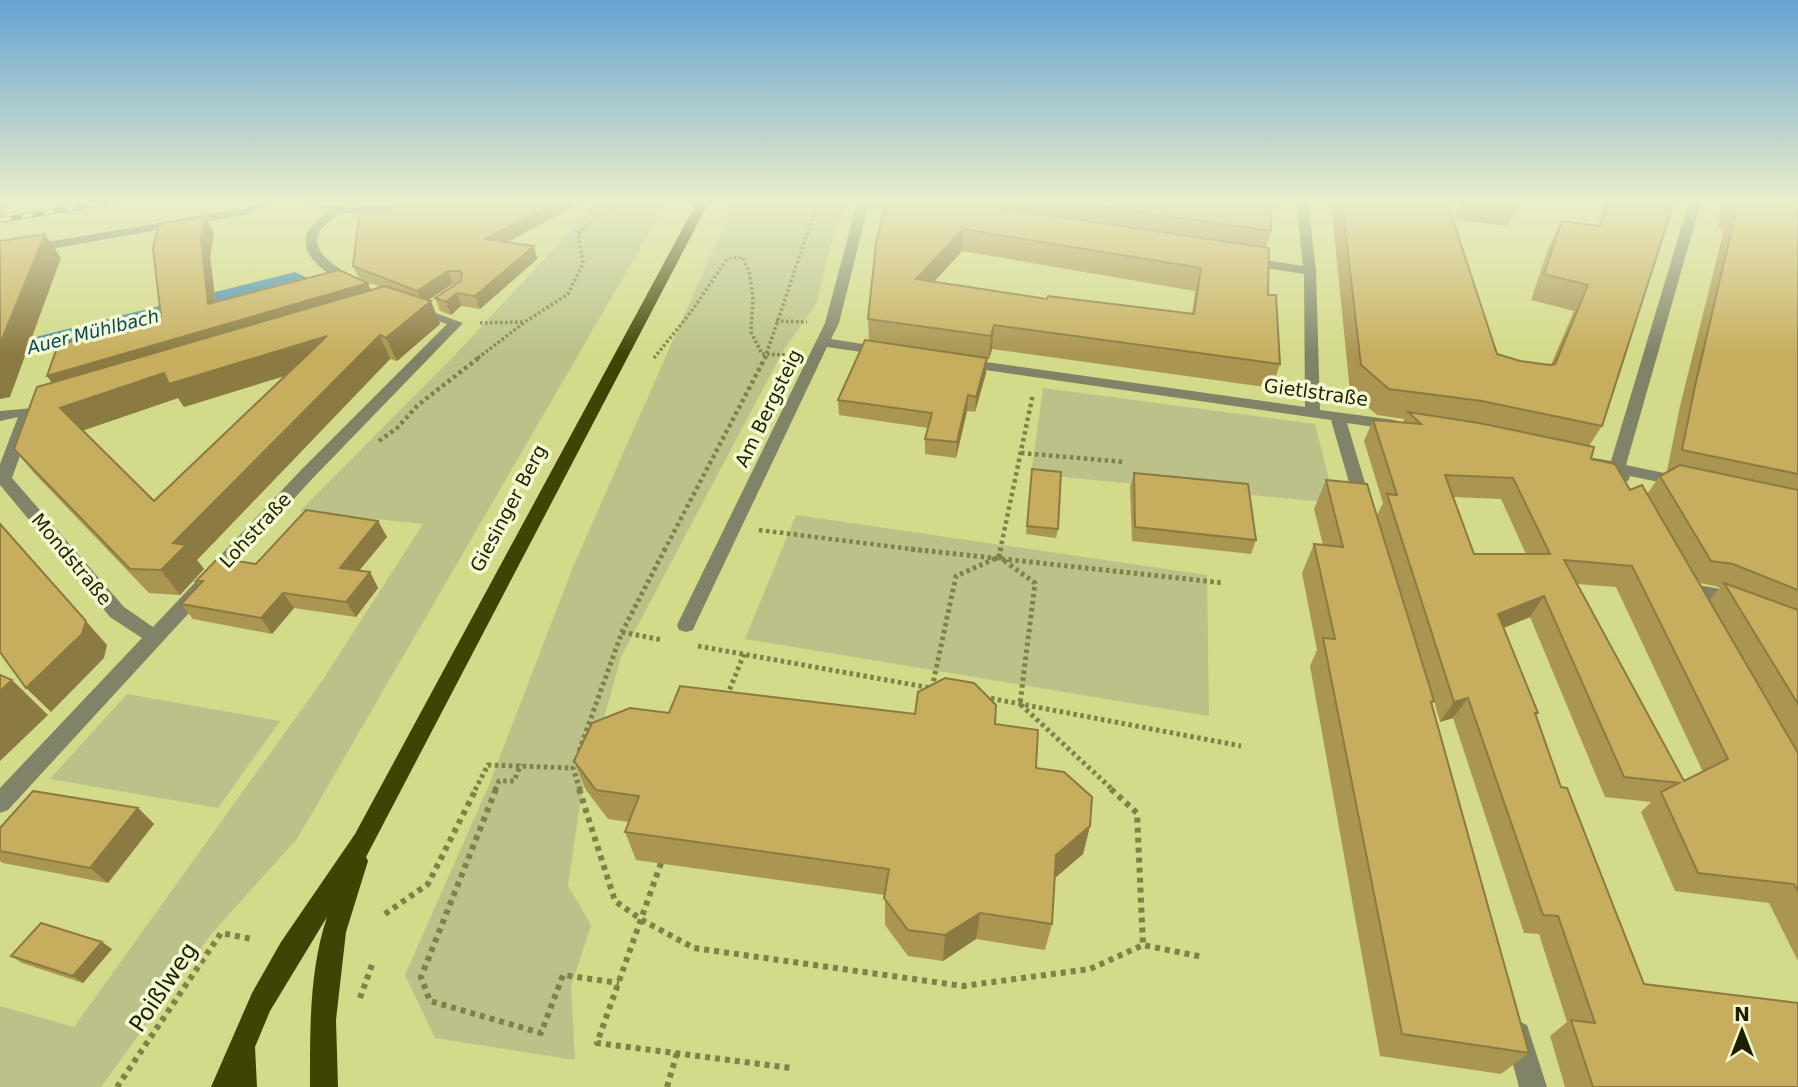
<svg xmlns="http://www.w3.org/2000/svg" width="1798" height="1087" font-family="'DejaVu Sans',sans-serif">
  <style>
    .green { fill: #bbc188 }
    .water { fill: #418cb1 }
    .lines { fill: none; stroke-linecap: round; stroke-linejoin: round }
    .path-far3 { stroke: #7e8248; stroke-width: 3.5; stroke-dasharray: 2.5 2.5; stroke-linecap: butt }
    .path-far2 { stroke: #7e8248; stroke-width: 4.5; stroke-dasharray: 3.5 3.5; stroke-linecap: butt }
    .path-far1 { stroke: #7e8248; stroke-width: 5; stroke-dasharray: 3.5 3.5; stroke-linecap: butt }
    .path { stroke: #7e8248; stroke-width: 6; stroke-dasharray: 5 5; stroke-linecap: butt }
    .minor { fill: #808367; fill-rule: evenodd }
    .major { fill: #3f4304; fill-rule: evenodd }
    .rail-casing { stroke: #373a13; stroke-width: 5 }
    .rail { stroke: #f3f8d0; stroke-width: 3.5; stroke-dasharray: 11; stroke-linecap: butt }
    .wall { fill: #aa9651; fill-rule: evenodd }
    .shaded-wall { fill: #8b7a42 }
    .building { fill: #c6ae5e; stroke: #8b7a42; stroke-width: 2; fill-rule: evenodd }
    .labels { text-anchor: middle; stroke-width: 7; stroke-linejoin: round; paint-order: stroke }
    .far-water-label { font-size: 18px; font-style: italic; fill: #054660; stroke: #f3f8d0 }
    .street-label { font-size: 19px; fill: #1e2000; stroke: #f3f8d0 }
    .near-street-label { font-size: 23px; fill: #1e2000; stroke: #f3f8d0 }
  </style>
  <rect width="100%" height="100%" fill="#d3da89"/>
  <path class="green" d="M597,202H667L297,839L212,933L101,1087H0V1006L74,1027L322,681L423,524L300,511L456,354Z
    M734,202H849L835,228L816,304L783,351L621,657L580,804L568,886L591,925L571,986L575,1060L435,1038L405,975L489,785L573,567Z
    M1043,388L1315,424L1335,503L1031,474Z
    M796,515L1207,575L1209,716L745,639Z
    M127,694L280,721L218,808L50,779Z"/>
  <path class="water" d="M295,272L320,284L0,361V346Z"/>
  <g class="lines">
    <path class="path-far3" d="M807,202L815,206L836,208
      M0,217L6,202
      M776,321L807,322
      M480,323L524,322
      M478,358L525,322L568,294L583,263L578,234L595,219L626,202
      M654,358L691,312L727,259L742,257L749,271L753,298L751,332L762,354L788,355
      M765,358L818,202"/>
    <path class="path-far2" d="M379,441L397,428L418,405L481,356
      M1021,453L1125,462
      M759,530L927,551
      M664,551L766,356
      M1000,551L1033,394"/>
    <path class="path-far1" d="M911,549L1224,583
      M999,557L1001,549
      M622,632L662,640
      M698,646L931,688
      M932,688L956,576L999,557L1035,583L1020,704L1113,790
      M727,696L744,654
      M984,697L1241,746
      M579,751L622,632L665,549
      M576,760L573,768L580,790
      M475,790L488,765L573,768
      M495,790L499,781H514L521,764"/>
    <path class="path" d="M496,789L421,977L430,1001L541,1033L563,975L619,983
      M579,789L615,901L642,920L694,948L963,986L1090,969L1143,945L1203,957
      M1111,789L1137,813L1143,945
      M661,863L597,1043L791,1068
      M385,914L428,884L476,789
      M360,998L373,962
      M117,1087L221,933L252,939
      M667,1087L677,1053"/>
    <path class="minor" d="M259,202H275L249,214L0,258V250L246,208Z
      M302,202L348,207L417,202L371,213H340C333,219 323,225 319,233C309,255 345,272 360,280V286L355,287C337,281 301,260 306,237C308,226 320,218 328,211Z
      M880,202L914,210L908,213L868,207L839,323L831,339L882,347L889,351L882,355L827,347L695,625L693,630L686,632L679,630L677,625L825,323L857,203Z
      M1296,202H1308L1316,271L1320,410L1395,420L1403,425L1395,430L1347,423L1371,503L1369,507L1363,509L1355,503L1331,420L965,367L958,363L965,359L1305,407L1304,274L1247,265L1241,261L1247,257L1303,266Z
      M1689,202H1701L1626,465L1683,477L1691,482L1683,487L1630,476L1628,481H1616L1611,472L1588,467L1586,463L1594,458L1611,461Z
      M416,306L463,323L313,478L8,810L0,813V788L142,638L110,617L0,485V464L18,417L0,421V411L33,408L36,411L12,478L124,607L153,627L301,470L447,324L411,313V307Z
      M1686,584C1703,586 1736,588 1745,604L1743,609L1736,611L1706,600L1680,596L1677,591L1680,586Z
      M1518,1021L1527,1025L1547,1087H1519L1505,1034L1509,1025Z"/>
    <path class="major" d="M697,202H709L366,857L368,861L346,932L336,1020L338,1087H310C310,1031 309,971 327,917L270,1011L255,1047L257,1087H211L252,993L281,942L355,834Z"/>
    <g class="rail-casing">
      <path id="rail" d="M0,220L113,202"/>
    </g>
    <use href="#rail" class="rail"/>
  </g>
  <path class="wall" d="M886,202H1272L1271,231L1266,247L1268,295L1280,364L1272,388L992,349L989,359H987L986,373L975,412L967,411L956,458L925,454V439L928,428L839,415L838,400L869,341L868,319ZM962,251L1195,291L1192,314L1047,299L934,281Z
    M1331,202H1447L1497,354L1520,361L1551,365L1574,311L1531,300L1549,246L1562,221L1598,225L1607,202H1673L1602,426L1589,446L1591,459L1630,490L1647,494L1660,476L1669,471H1667L1680,406L1724,230L1719,229L1720,202H1798V961L1769,903L1675,891L1641,812L1651,802L1605,797L1530,617L1504,628L1538,713L1536,715L1561,787L1644,984L1798,1087H1565L1550,1036L1567,1022L1539,934L1524,933L1453,718L1440,722L1434,701L1432,704L1529,1053L1501,1074L1380,1056L1310,666L1317,650L1302,573L1314,544L1323,545L1314,509L1326,480L1377,515L1383,503L1364,441L1373,420L1403,423L1404,419L1377,415L1350,392ZM1453,497L1501,499L1526,554H1474ZM1699,583L1715,586L1720,588L1709,600ZM1577,584L1616,587L1703,772L1684,781Z
    M1461,202H1519L1508,226L1455,220Z
    M214,233L210,257L216,302L371,290L380,287L359,278L353,266L507,242L534,246L537,259L480,309L461,306L451,315L440,311L435,298L457,284H453L428,300L440,324L397,361L390,359L197,560L204,569L180,595L149,593L34,473L14,449L52,382L47,376L161,317ZM285,376L154,501L83,430L178,398L184,407Z
    M1032,469L1058,529L1056,538L1026,534Z
    M1134,473L1256,540L1251,554L1132,541L1130,487Z
    M378,521L387,537L359,570L370,572L378,588L356,617L294,608L272,634L193,619L181,604L199,585L196,581L256,564Z
    M669,713L995,724L1090,826L1083,854L1055,878L1052,924L1045,950L976,939L943,961L908,956L885,925V895L636,860L625,832L629,822L608,819L586,790L574,761Z
    M138,808L154,824L108,883L3,863L0,861V828Z
    M112,949L83,983L22,963L11,956Z"/>
  <path class="shaded-wall" d="M556,202H582L489,252L485,239Z
    M205,216L214,233L210,257L218,322L208,304L201,239Z
    M963,229L962,251L916,302V279Z
    M45,234L61,258L10,397L0,399V344Z
    M534,246L537,259L480,309L475,296Z
    M448,271L453,284L422,304L417,291Z
    M368,283L375,301L60,394L47,376Z
    M457,293L461,306L451,315L446,302Z
    M431,301L440,324L397,361L386,338Z
    M994,325L992,349L989,359L991,336Z
    M380,335L390,359L197,560L204,569L180,595L161,570L173,543Z
    M327,336L338,359L184,407L178,398L79,432L60,408L164,373Z
    M987,358L986,373L975,412L976,397Z
    M968,395L967,411L956,458L957,442Z
    M378,521L387,537L349,583L340,568Z
    M0,523L107,645L104,658L51,712L26,688Z
    M370,572L378,588L356,617L346,602Z
    M283,593L294,608L272,634L261,618Z
    M1544,596L1530,617L1485,635L1498,614Z
    M12,680L48,715L0,761V691Z
    M1468,698L1453,718L1440,722L1454,702Z
    M138,808L154,824L108,883L90,868Z
    M1090,826L1083,854L1049,883L1056,855Z
    M980,913L976,939L943,961L945,935Z
    M102,942L112,949L83,983L73,976Z"/>
  <path class="building" d="M423,202H556L485,239L534,246L475,296L457,293L446,302L435,298L461,281L462,273L460,271H448L417,291L353,266L359,215Z
    M886,202H961L1269,248L1268,295H1276L1280,364L994,325L991,336L868,319L876,244ZM963,229L1201,268L1194,314L1048,296L1047,299L916,279Z
    M1071,202H1272L1271,231Z
    M1342,202H1447L1497,354L1520,361L1550,365L1555,364L1588,285L1544,274L1562,221L1600,226L1610,202H1673L1668,221L1602,426L1482,401L1389,389L1361,365Z
    M1499,202H1519L1518,204Z
    M1731,202H1798V474L1682,450L1695,386L1736,211L1731,210Z
    M205,216L201,239L208,304L339,270L368,283L47,376L58,345L161,317L153,248L159,224Z
    M45,234L0,344V241Z
    M385,286L431,301L386,338L380,335L173,543L186,545L161,570L130,569L14,449L37,387ZM327,336L154,501L60,408L164,373L169,384Z
    M865,340L987,358L976,397L968,395L957,442L925,439L932,413L838,400Z
    M1408,412L1479,423L1594,447L1591,459L1615,464L1630,490L1642,485L1798,753V891L1794,884L1698,873L1661,792L1679,783L1624,777L1544,596L1498,614L1538,713H1535L1561,787L1567,788L1644,984L1798,1003V1087H1593L1571,1020L1595,1023L1558,916L1543,915L1468,698L1454,702L1387,494L1397,495L1373,420L1421,424ZM1445,475L1513,478L1550,554H1474ZM1564,560L1632,566L1728,759L1684,781Z
    M1680,465L1798,490V590L1733,564L1711,561L1660,476Z
    M1032,469L1061,472L1058,529L1027,526Z
    M1134,473L1248,484L1256,540L1135,527Z
    M1326,480L1367,484L1434,701L1431,702L1529,1053L1402,1034L1323,638L1335,639L1314,544L1343,547Z
    M306,510L378,521L340,568L370,572L346,602L283,593L261,618L181,604L203,581H196L218,558L256,564Z
    M0,524L86,621L82,634L26,688L0,652Z
    M1724,583L1798,610V704Z
    M0,675L12,680L0,691Z
    M945,678L974,683L996,705L995,724L1038,730L1036,768L1064,772L1092,797L1090,826L1056,855L1052,924L980,913L945,935L908,930L884,898L889,869L625,832L639,796L596,790L574,761L592,723L630,708L669,713L680,686L915,714L918,692Z
    M33,791L138,808L90,868L0,851V828Z
    M41,923L102,942L73,976L11,956Z"/>
  <linearGradient id="sky" x2="0" y2="1"><stop stop-color="#65a4d2"/><stop offset="0.57" stop-color="#ebeeca"/><stop offset="1" stop-color="#ebeeca" stop-opacity="0"/></linearGradient>
  <rect width="1798" height="354" fill="url(#sky)"/>
  <g class="labels">
    <g class="far-water-label">
      <text transform="translate(93 332) rotate(-14)" y="6">Auer Mühlbach</text>
    </g>
    <g class="street-label">
      <text transform="translate(1316 392) rotate(8)" y="7">Gietlstraße</text>
      <text transform="translate(768 408) rotate(-64)" y="7">Am Bergsteig</text>
      <text transform="translate(508 508) rotate(-62)" y="7">Giesinger Berg</text>
      <text transform="translate(255 530) rotate(-47)" y="7">Lohstraße</text>
      <text transform="translate(72 559) rotate(50)" y="7">Mondstraße</text>
    </g>
    <g class="near-street-label">
      <text transform="translate(163 987) rotate(-56)" y="8">Poißlweg</text>
    </g>
  </g>
  <g transform="translate(1742 1031)" stroke="#f3f8d0" stroke-width="5" paint-order="stroke">
  <path d="M0-5L12 26L0 18L-12 26Z" fill="#1e2000"/>
  <text y="-10" font-size="19" font-weight="bold" text-anchor="middle" fill="#1e2000">N</text>
  </g>
</svg>
